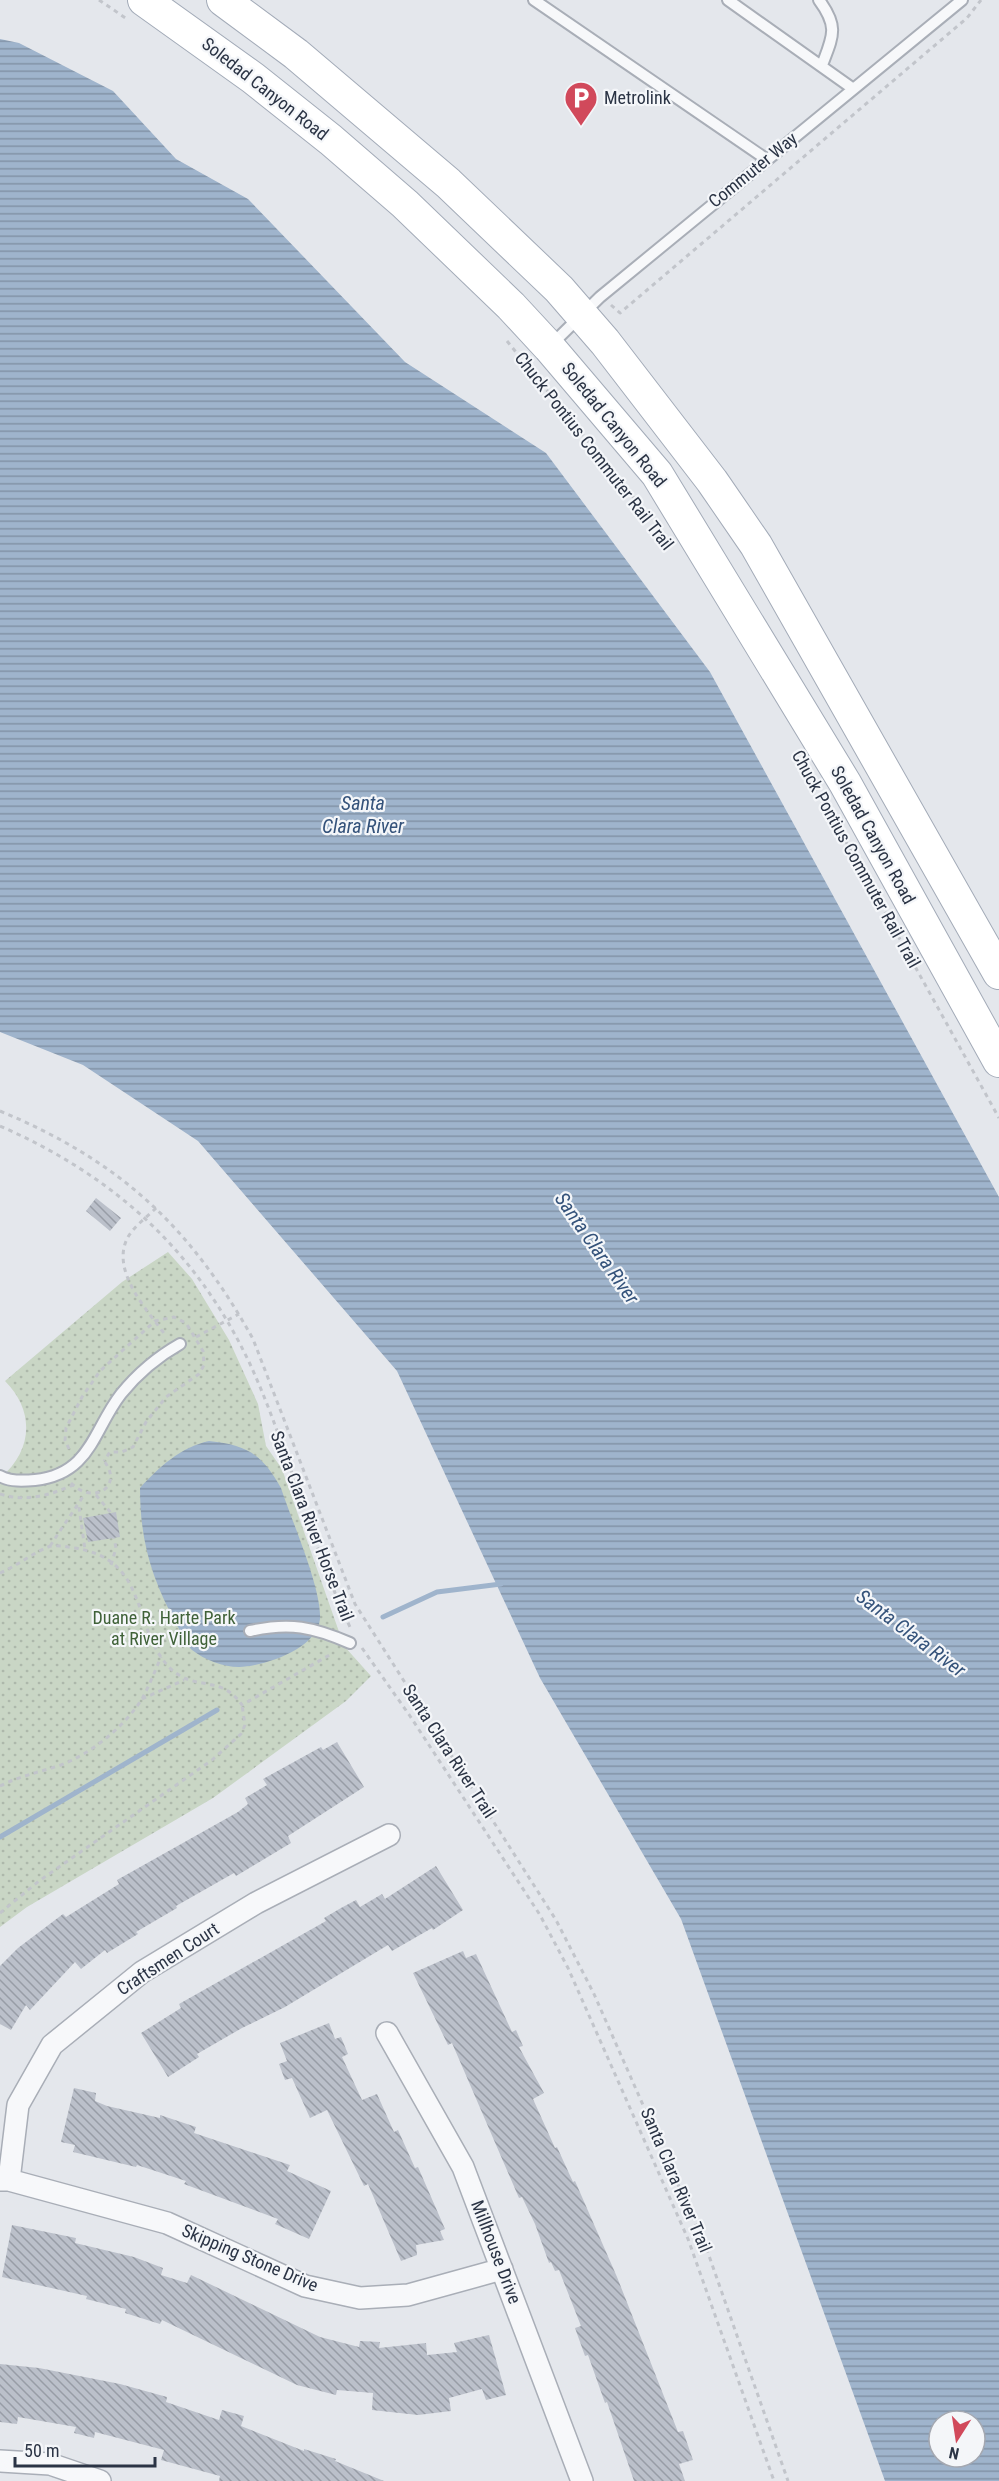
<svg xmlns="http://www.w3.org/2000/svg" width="999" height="2481" font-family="'Roboto Condensed',sans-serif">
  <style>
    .park { fill: url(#park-dots) }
    .water { fill: url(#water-rules); fill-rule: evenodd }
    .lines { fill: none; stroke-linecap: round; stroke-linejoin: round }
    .stream { stroke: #9fb4cc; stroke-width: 5 }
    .building { fill: url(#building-back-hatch) }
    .service-casing { stroke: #a9aeb7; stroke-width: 14 }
    .minor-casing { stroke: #a9aeb7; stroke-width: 24 }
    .primary-casing { stroke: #a3abb8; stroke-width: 34 }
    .path { stroke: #c2c5cb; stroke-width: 3; stroke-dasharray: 4.5 4.5; stroke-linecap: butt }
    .service { stroke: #f7f8fa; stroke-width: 10 }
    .minor { stroke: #f7f8fa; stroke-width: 21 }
    .primary { stroke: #fff; stroke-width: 32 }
    .labels { text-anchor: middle; stroke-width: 4.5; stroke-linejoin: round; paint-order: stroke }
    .street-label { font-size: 18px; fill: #2b3445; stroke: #f4f6f9 }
    .poi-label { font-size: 18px; fill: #2b3445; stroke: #f4f6f9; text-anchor: start }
    .park-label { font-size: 18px; fill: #3f6138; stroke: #f4f6f9 }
    .water-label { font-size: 20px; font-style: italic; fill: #34527a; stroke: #f4f6f9 }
  </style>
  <defs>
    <pattern id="park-dots" width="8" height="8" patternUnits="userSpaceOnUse" patternTransform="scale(1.5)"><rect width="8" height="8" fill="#c9d6c5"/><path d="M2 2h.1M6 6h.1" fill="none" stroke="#adb8ab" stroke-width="1.8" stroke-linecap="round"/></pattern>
    <pattern id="water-rules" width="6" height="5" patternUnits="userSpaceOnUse" patternTransform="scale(1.5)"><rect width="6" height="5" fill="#9fb4cc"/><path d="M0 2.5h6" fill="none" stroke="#8293a7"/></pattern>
    <pattern id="building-back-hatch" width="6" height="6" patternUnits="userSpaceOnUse" patternTransform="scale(1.5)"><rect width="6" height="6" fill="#bbc0ca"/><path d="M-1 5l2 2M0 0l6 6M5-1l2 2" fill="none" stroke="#989da6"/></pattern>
  </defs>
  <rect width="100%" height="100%" fill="#e4e7ec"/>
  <path class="park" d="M168,1252L192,1279L229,1340L258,1404L266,1446L282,1469L344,1646L371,1676L346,1701L213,1798L27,1907L0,1927V1478C33,1451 35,1411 5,1381L122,1282Z"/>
  <path class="water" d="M0,39L19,43L113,91L176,159L248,199L405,362L546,453L710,672L999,1197V2481H885L681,1919L540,1678L397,1371L198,1141L83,1065L0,1032ZM939,2421H975V2457H939Z
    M209,1441C247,1445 262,1454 281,1488C291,1519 322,1589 320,1619C317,1649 265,1666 239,1667C223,1667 205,1660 192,1650C186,1645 182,1634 178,1627C152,1580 140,1542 140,1488C159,1467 181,1447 209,1441Z"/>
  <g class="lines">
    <path class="stream" d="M383,1617L437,1592L501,1584
      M0,1837L217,1710"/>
  </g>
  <path class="building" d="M96,1198L121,1218L110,1231L86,1211Z
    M116,1512L120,1537L88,1542L83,1518Z
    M337,1742L364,1787L288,1836L291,1843L236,1876L234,1873L176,1906L177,1908L136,1932L138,1934L107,1953L105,1950L81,1969L75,1962L30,2010L26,2005L11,2030L0,2024V1966L18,1948L63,1914L66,1917L119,1884L117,1880L238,1812L248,1804L245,1798L267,1785L263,1779L321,1747L323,1750Z
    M436,1866L463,1910L433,1930L432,1928L392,1951L388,1945L285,2007L242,2028L197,2054L199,2057L168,2077L141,2033L181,2008L179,2004L326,1921L324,1918L341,1908L356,1900L360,1907L382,1894L385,1899Z
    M463,1951L466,1958L476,1954L512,2032L516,2030L523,2046L519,2047L544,2093L533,2099L555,2148L557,2147L573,2182L575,2181L617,2277L678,2432L683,2431L693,2460L679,2464L685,2481H634L607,2402L605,2403L588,2355L585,2356L575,2328L581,2326L559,2270L555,2271L551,2262L549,2263L535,2224L522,2197L519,2198L452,2043L448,2045L413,1973Z
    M329,2023L335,2039L341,2037L348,2054L342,2057L362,2100L377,2094L394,2132L398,2130L415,2168L418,2167L445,2229L440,2231L444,2240L416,2245L417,2255L401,2261L368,2184L364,2186L327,2110L310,2118L292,2078L285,2080L279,2064L287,2061L280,2043Z
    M74,2088L96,2093L95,2101L107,2106L160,2118V2115L196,2127L194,2133L290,2165L287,2171L331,2191L309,2239L275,2224L278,2219L184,2184L186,2181L137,2165L136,2167L73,2152L75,2145L61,2142Z
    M12,2225L76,2238L75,2243L134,2257L163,2268L161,2275L187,2283L191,2275L320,2337L359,2347L360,2341L380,2342L379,2348L426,2343L427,2355L457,2352L454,2343L489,2335L506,2395L486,2400L482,2389L449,2398L451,2411L418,2415L372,2410L373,2393L337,2390L336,2395L297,2385L162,2320L160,2324L125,2313L126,2309L86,2299L87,2296L2,2277Z
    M0,2364L39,2368L120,2384L167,2397L166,2402L219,2420L222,2410L244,2416L241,2426L304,2451V2449L336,2459L335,2461L384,2481H219L220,2476L161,2460L164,2450L95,2432L94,2438L74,2433L76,2427L18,2417L17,2424L0,2422Z"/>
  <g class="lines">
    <g class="service-casing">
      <path id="service" d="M534,0L766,159
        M728,0L852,88
        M819,0C839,27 833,36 822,65
        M551,345L600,297L962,0
        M0,1476C10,1482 24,1481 35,1480C91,1474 93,1430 121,1394C138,1373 157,1357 180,1344
        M250,1631C290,1622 313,1627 350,1643"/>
    </g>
    <g class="minor-casing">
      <path id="minor" d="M387,2033L463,2167L582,2481
        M0,2180H9L167,2223L305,2286L360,2298L408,2295L502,2269
        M9,2180L18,2105L52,2045L142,1972L256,1903L389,1835
        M0,2461L50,2464L100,2481"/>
    </g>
    <g class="primary-casing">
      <path id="primary" d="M144,0L253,78L331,140L405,204L511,306L549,347L657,474L845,783L999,1061
        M223,0L296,54L448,183L559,289L605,342L712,481L756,545L999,973"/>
    </g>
    <path class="path" d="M99,0L127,19
      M611,305L620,313L967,18L981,0
      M507,341L659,529
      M815,786L999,1118
      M0,1111C120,1161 190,1226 253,1339L355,1604L556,1920L594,1994L707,2250L788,2481
      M0,1126C114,1176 196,1250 250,1364C289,1449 310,1542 350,1627
      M156,1208C147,1217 132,1228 127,1239C111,1272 148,1311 166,1336
      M196,1337L239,1314
      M69,1449L65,1440L66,1428L82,1397L100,1371L155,1321L174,1317L186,1323L203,1351L204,1365L199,1374L166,1397L146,1422L133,1447L122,1452H110L104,1461
      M71,1483C94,1506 124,1486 104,1461
      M0,1494C26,1502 48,1496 73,1485
      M96,1495L111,1513
      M79,1507L85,1550
      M50,1546L84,1495
      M111,1565L116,1548L114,1538
      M0,1573C17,1566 31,1554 48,1547C55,1544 67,1547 75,1548C150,1560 131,1627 169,1667C194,1693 220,1673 242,1705L333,1653
      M362,1648L410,1716L540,1915L568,1968L688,2239L774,2481
      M142,1699L184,1680
      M0,1786C20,1776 40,1772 61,1765C92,1753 124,1727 142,1699C149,1686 155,1671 161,1657
      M0,1913L39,1881L212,1760L241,1734L245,1725L242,1705"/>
    <use href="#service" class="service"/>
    <use href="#minor" class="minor"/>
    <use href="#primary" class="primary"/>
  </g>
  <defs>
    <g id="parking-pin" transform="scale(1.725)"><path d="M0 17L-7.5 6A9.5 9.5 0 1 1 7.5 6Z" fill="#d1495b" stroke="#f4f6f9"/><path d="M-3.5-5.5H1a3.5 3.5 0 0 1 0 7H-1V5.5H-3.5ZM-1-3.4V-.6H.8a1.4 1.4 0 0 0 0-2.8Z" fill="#fff"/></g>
  </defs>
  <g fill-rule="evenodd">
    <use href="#parking-pin" x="581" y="98"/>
  </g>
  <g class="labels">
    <g class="street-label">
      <text transform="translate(265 89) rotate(38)" y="6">Soledad Canyon Road</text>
      <text transform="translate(753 170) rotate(-39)" y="6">Commuter Way</text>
      <text transform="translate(614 425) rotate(51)" y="6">Soledad Canyon Road</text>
      <text transform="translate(594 451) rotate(52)" y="6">Chuck Pontius Commuter Rail Trail</text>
      <text transform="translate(873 835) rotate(61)" y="6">Soledad Canyon Road</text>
      <text transform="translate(856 859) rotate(61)" y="6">Chuck Pontius Commuter Rail Trail</text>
      <text transform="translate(312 1526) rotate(69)" y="6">Santa Clara River Horse Trail</text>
      <text transform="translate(449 1751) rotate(57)" y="6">Santa Clara River Trail</text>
      <text transform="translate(168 1959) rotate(-33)" y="6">Craftsmen Court</text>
      <text transform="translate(676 2180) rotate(67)" y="6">Santa Clara River Trail</text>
      <text transform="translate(496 2252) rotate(69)" y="6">Millhouse Drive</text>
      <text transform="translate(250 2258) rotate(23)" y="6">Skipping Stone Drive</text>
    </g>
    <g class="poi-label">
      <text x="604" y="104">Metrolink</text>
    </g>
    <g class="park-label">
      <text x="164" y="1624">Duane R. Harte Park<tspan x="164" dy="21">at River Village</tspan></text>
    </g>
    <g class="water-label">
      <text x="363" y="810">Santa<tspan x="363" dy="23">Clara River</tspan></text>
      <text transform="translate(597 1248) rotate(55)" y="7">Santa Clara River</text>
      <text transform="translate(911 1633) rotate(37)" y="7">Santa Clara River</text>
    </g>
  </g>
  <g transform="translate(957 2439) rotate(192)"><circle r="28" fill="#f4f6f9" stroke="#a4a8b1" stroke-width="1.5"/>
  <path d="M0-4.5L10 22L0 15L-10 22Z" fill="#d1495b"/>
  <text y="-9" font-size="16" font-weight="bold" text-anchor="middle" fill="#2b3445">N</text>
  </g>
  <path d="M15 2457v9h140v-9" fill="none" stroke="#2b3445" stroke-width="3"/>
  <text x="24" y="2457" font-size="18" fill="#2b3445" stroke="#f4f6f9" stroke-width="4.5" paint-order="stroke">50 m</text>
</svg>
